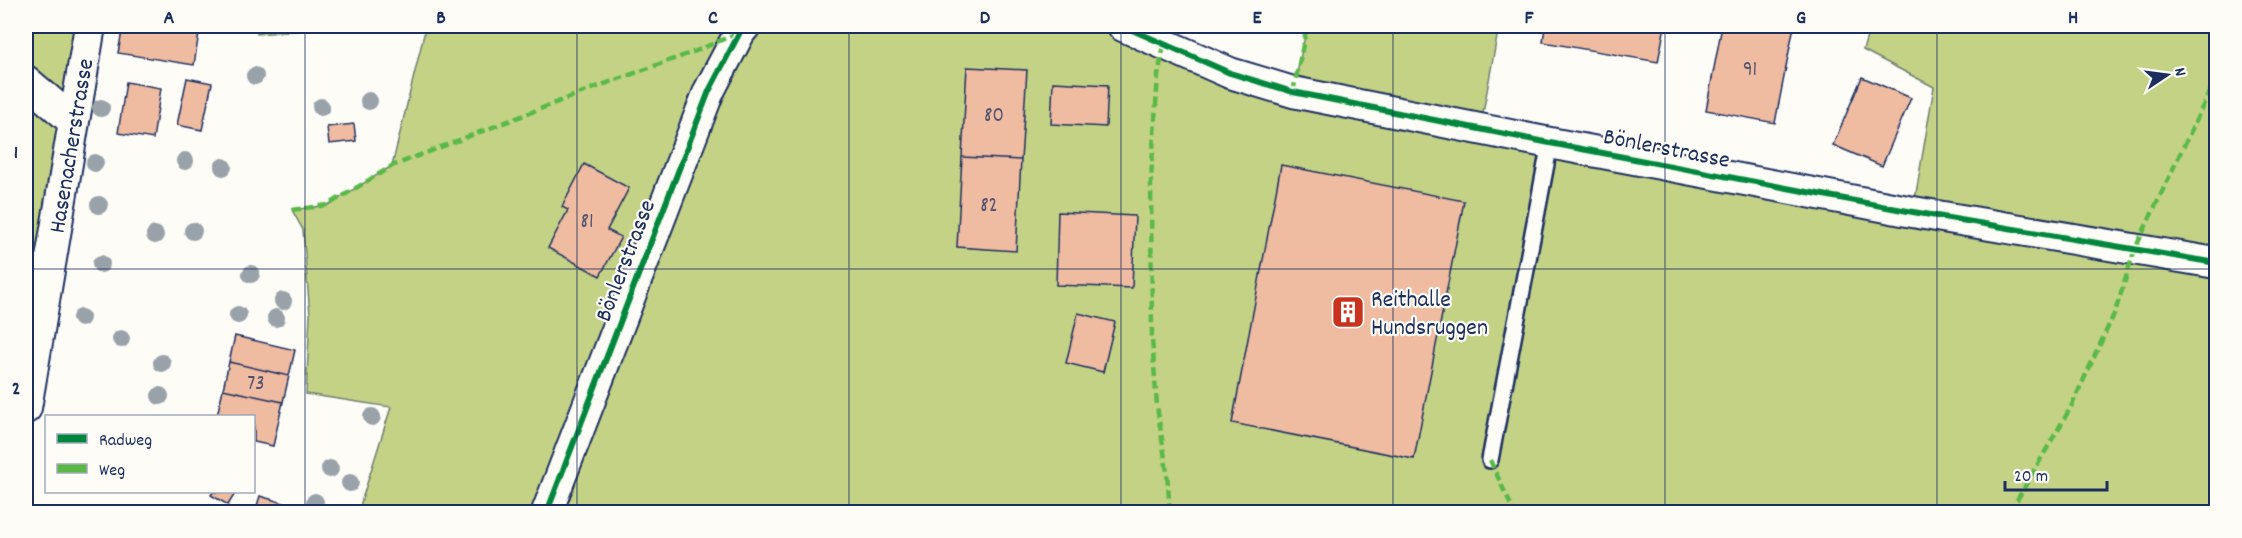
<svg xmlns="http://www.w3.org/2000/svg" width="2242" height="538" font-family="Dekko,sans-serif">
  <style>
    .green { fill: #c4d286; stroke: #708072; stroke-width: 1.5 }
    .building { fill: #efbba1; stroke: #1b2f5e; stroke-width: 1.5 }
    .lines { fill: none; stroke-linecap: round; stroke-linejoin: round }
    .service-casing { stroke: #1b2f5e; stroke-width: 20 }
    .minor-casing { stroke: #1b2f5e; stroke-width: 34 }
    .service { stroke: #fdfcf7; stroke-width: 15 }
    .minor { stroke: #fdfcf7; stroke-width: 30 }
    .quiet { stroke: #58b947; stroke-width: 4.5; stroke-dasharray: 9 4.5; stroke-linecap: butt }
    .cycleway-casing { stroke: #fdfcf7; stroke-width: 10 }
    .cycleway { stroke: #00873e; stroke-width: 6 }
    .tree { fill: #98a2a8 }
    .grid { fill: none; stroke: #1b2f5e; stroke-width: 1.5; stroke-opacity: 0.55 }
    .labels { text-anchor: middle; stroke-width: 4.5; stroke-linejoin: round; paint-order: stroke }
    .number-label { font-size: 21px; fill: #50526f }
    .street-label { font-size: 24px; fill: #1b2f5e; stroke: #fdfcf7 }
    .poi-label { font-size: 24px; fill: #1b2f5e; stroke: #fdfcf7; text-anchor: start }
    .neatline { fill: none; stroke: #1b2f5e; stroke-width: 2 }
    .grid-label { font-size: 20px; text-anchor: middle; font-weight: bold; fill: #1b2f5e }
  </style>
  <rect width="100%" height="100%" fill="#fdfcf7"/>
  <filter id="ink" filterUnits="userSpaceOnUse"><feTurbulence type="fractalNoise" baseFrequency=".0167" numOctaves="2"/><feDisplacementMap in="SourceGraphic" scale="12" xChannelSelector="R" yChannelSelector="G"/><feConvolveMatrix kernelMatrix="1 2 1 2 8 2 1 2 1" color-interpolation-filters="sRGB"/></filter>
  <g filter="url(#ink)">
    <path class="green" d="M26,26H90L26,408Z
      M257,26H354L257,34Z
      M426,26H1123L1293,92L1307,26H1499L1480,129L1913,211L1934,87L1863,50L1870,26H2216V512H358L391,407L306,394L310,315L303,230L292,210L328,205L392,166Z"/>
    <path class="building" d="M123,26H200L194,65L118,53Z
      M1545,26H1665L1658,62L1543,42Z
      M1722,26H1794L1775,123L1706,110Z
      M967,67L1027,70L1021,160L962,157Z
      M1862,77L1911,98L1882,166L1833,145Z
      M187,78L212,83L202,130L177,125Z
      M126,82L161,88L153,139L118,133Z
      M1053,82L1108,85L1106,127L1051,124Z
      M354,124L356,141L329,144L327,127Z
      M962,157L1021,160L1016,251L957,247Z
      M584,164L629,188L607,230L621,237L600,276L548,248L568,210L562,207Z
      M1281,165L1464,201L1414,459L1232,423Z
      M1058,212L1135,216L1132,288L1056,285Z
      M1078,313L1115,322L1103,372L1066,363Z
      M235,336L295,350L289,376L229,362Z
      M229,362L289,376L283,402L223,389Z
      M223,389L283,402L273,446L254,442V416H217Z
      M213,492H236L228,505L211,495Z
      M260,496L297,507L295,512H255Z"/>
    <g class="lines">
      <g class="service-casing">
        <path id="service" d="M1490,460L1550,143"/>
      </g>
      <g class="minor-casing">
        <g id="minor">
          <path d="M1123,26L1230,73L1293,92L1550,143L1913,212L2216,263"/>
          <path d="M26,81L73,121"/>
          <path id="s1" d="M26,408L90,26"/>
          <path d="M547,512L709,91L740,32L745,26"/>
        </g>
      </g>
      <use href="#service" class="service"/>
      <use href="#minor" class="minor"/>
      <path class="quiet" d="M1164,45L1158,75L1151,179L1152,339L1157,406L1167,472L1170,512
        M1293,92L1307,26
        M292,210L328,205L392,166L599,86L696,51L740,32
        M1490,460L1514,512
        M2010,512L2071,407L2115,312L2135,249L2216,78"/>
      <g class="cycleway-casing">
        <path id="cycleway" d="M1123,26L1230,73L1293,92L1550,143L1913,212L2216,263
          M547,512L709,91L740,32L745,26"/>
      </g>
      <use href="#cycleway" class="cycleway"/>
    </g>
    <g class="tree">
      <circle cx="255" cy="76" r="9"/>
      <circle cx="369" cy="101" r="9"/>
      <circle cx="321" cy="107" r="9"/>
      <circle cx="101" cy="108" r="9"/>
      <circle cx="185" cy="161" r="9"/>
      <circle cx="95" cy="163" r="9"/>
      <circle cx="223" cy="167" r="9"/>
      <circle cx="99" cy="205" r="9"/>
      <circle cx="193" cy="231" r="9"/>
      <circle cx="155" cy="235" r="9"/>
      <circle cx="101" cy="264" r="9"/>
      <circle cx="251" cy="274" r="9"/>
      <circle cx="283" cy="301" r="9"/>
      <circle cx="238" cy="315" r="9"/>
      <circle cx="81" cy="318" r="9"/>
      <circle cx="276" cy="318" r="9"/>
      <circle cx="121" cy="339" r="9"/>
      <circle cx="162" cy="363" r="9"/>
      <circle cx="160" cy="396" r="9"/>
      <circle cx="372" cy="417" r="9"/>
      <circle cx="330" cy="469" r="9"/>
      <circle cx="350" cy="483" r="9"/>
      <circle cx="315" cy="502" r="9"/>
    </g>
  </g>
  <path class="grid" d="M305,26V512M577,26V512M849,26V512M1121,26V512M1393,26V512M1665,26V512M1937,26V512M26,269H2216"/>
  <defs>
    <g id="building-square" transform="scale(1.725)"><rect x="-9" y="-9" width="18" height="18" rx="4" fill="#c8321e" stroke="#fdfcf7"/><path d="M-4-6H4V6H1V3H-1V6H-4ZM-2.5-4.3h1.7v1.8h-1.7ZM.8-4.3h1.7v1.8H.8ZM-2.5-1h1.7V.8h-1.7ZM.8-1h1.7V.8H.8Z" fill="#fff"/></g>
  </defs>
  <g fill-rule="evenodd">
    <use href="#building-square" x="1348" y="312"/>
  </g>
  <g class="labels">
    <g class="number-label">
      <text x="1750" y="75">91</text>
      <text x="994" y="121">80</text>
      <text x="989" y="211">82</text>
      <text x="587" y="227">81</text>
      <text x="256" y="389">73</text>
    </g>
    <g class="street-label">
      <text dy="8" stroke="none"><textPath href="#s1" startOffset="266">Hasenacherstrasse</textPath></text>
      <text transform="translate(1667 147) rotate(11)" y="8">Bönlerstrasse</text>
      <text transform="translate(624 260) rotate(-69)" y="8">Bönlerstrasse</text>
    </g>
    <g class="poi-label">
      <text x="1371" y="306">Reithalle<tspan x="1371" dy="28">Hundsruggen</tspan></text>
    </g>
  </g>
  <rect width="2242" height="538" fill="none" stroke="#fdfcf7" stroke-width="66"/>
  <rect x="45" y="415" width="210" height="78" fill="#fdfcf7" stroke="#a3aaba" stroke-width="1.5"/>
  <rect x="57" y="434" width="30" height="9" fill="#00873e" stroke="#a3aaba" stroke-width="1.5"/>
  <text x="99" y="445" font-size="18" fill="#1b2f5e">Radweg</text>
  <rect x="57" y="464" width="30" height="9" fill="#58b947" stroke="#a3aaba" stroke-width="1.5"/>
  <text x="99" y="475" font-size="18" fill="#1b2f5e">Weg</text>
  <g transform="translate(2167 75) rotate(77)" stroke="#fdfcf7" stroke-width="4.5" paint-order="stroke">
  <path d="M0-4.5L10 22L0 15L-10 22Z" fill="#1b2f5e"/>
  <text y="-9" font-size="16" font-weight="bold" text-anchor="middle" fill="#1b2f5e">N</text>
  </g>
  <path d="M2005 481v9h102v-9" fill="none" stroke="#1b2f5e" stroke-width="3"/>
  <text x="2014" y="481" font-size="18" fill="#1b2f5e" stroke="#fdfcf7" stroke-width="4.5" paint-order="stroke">20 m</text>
  <rect x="33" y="33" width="2176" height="472" class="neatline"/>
  <g class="grid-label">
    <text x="169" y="23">A</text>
    <text x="441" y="23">B</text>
    <text x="713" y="23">C</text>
    <text x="985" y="23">D</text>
    <text x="1257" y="23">E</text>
    <text x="1529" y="23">F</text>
    <text x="1801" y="23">G</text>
    <text x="2073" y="23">H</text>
    <text x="16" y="158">1</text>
    <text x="16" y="394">2</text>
  </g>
</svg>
